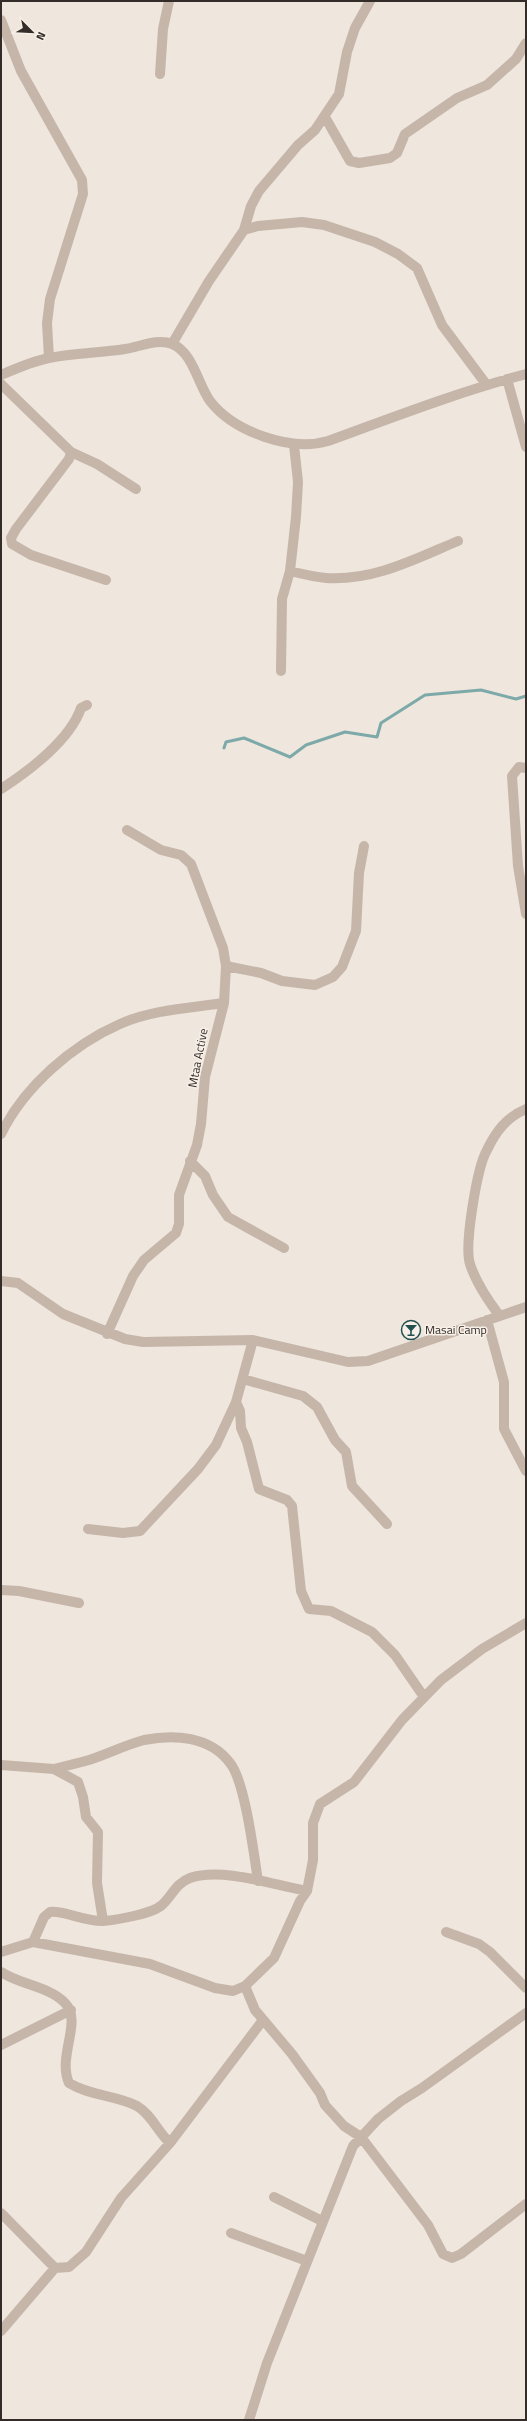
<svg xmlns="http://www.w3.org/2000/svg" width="527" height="2421" font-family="'Titillium Web',sans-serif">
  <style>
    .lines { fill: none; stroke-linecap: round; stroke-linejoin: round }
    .stream { stroke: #7ea9a9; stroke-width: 3 }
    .minor { stroke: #c6b6aa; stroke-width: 10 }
    .labels { text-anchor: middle; stroke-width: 3; stroke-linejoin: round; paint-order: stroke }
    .street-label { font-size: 12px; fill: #342c29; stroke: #f7f0e8 }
    .poi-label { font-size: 12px; fill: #342c29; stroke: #f7f0e8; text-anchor: start }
  </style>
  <rect width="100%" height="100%" fill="#efe6dd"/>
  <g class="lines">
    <path class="stream" d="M224,748L226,742L244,738L290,757L306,745L345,732L377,737L381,723L425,695L481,690L516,699L526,696"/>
    <path class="minor" d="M1,20L21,71L82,180L83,194L50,299L47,323L49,358
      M160,74L163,29L169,1
      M325,117L350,161L359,163L390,158L397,153L405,134L457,98L487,85L516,59L526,43
      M244,230L251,206L259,191L298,145L315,130L339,94L347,52L355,28L370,1
      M172,344L209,281L244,230L258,226L302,222L324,225L375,242L398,254L417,268L442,325L486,384
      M1,375C17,368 33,361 49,358C74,353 100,353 125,349C139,347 158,338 172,344C193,352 198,385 210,401C234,432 291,452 328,441C394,417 458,392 526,374
      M507,379L526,447
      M1,384L71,452L97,464L136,489
      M71,452L69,459L16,529L11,538L12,544L31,555L106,580
      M290,571C302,574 314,577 326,578C374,581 415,559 458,541
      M281,671L282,599L290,571L296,517L298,482L294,445
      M526,768L519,767L512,776L518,866L526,914
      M1,789C29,771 70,740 81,708L87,705
      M226,966L261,973L282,981L315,985L333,977L342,967L356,931L359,873L364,846
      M1,1134C24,1087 72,1045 120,1024C151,1010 190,1008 224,1003
      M190,1161L205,1176L213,1195L228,1217L284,1248
      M1,1281L18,1283L63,1314L125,1339L143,1342L253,1340L348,1362L368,1361L526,1307
      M499,1315C487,1299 476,1283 470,1264C464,1246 477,1167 487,1150C496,1131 507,1117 526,1109
      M487,1320L504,1382V1429L526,1471
      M107,1334L133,1276L144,1260L176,1233L179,1224V1195L197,1145L201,1124L205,1077L224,1003L226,966L223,948L191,864L181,855L161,850L127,830
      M243,1379L303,1396L317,1407L335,1440L346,1452L352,1486L387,1524
      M236,1402L240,1411L241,1428L247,1442L259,1489L287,1500L292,1506L301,1591L309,1609L331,1611L372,1632L395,1655L424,1697
      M88,1529L123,1533L140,1531L198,1469L216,1445L236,1402L253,1340
      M1,1590L19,1591L79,1603
      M1,1765L54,1769L78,1782L83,1797L86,1817L98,1832L97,1883L103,1921
      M54,1769C66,1766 78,1763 89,1760C108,1754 125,1745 144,1740C174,1734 210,1736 230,1763C245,1781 254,1855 258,1881
      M446,1932L479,1944L490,1952L526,1988
      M33,1942L44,1917L50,1912C63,1910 86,1922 103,1921C116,1920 152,1914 162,1905C172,1896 176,1883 190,1878C223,1867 273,1885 307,1891
      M1,1952L33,1942L150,1964L215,1988L233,1991L245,1986L274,1958L300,1901L307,1891L313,1860V1823L320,1804L354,1782L402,1720L441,1680L482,1649L526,1623
      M1,1972C20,1985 49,1986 65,2003C83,2021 57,2056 69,2083C90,2096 116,2095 137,2106C152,2115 157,2131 170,2143
      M245,1986L255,2010L292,2054L320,2093L325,2105L344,2126L361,2137L428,2225L443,2254L452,2258L461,2254L526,2204
      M1,2045L71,2010
      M274,2197L322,2221
      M1,2213L55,2268L69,2267L86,2252L121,2198L170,2143L263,2020
      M231,2233L307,2261
      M1,2331L55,2268
      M249,2420L267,2363L353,2146L378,2119L401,2101L422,2088L526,2013"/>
  </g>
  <defs>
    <g id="bar-ring" transform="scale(1)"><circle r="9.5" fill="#f7f0e8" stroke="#225051" stroke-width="1.5"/><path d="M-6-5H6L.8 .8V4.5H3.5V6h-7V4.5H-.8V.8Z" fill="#225051"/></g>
  </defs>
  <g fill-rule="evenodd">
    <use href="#bar-ring" x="411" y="1330"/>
  </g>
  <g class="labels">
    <g class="street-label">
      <text transform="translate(198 1058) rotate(-79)" y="4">Mtaa Active</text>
    </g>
    <g class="poi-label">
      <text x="425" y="1334">Masai Camp</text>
    </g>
  </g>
  <rect width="527" height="2421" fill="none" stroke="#342c29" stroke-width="4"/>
  <g transform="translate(32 32) rotate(114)" stroke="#f7f0e8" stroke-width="3" paint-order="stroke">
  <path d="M0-3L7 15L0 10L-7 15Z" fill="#342c29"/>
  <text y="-6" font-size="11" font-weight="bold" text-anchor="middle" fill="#342c29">N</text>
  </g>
</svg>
